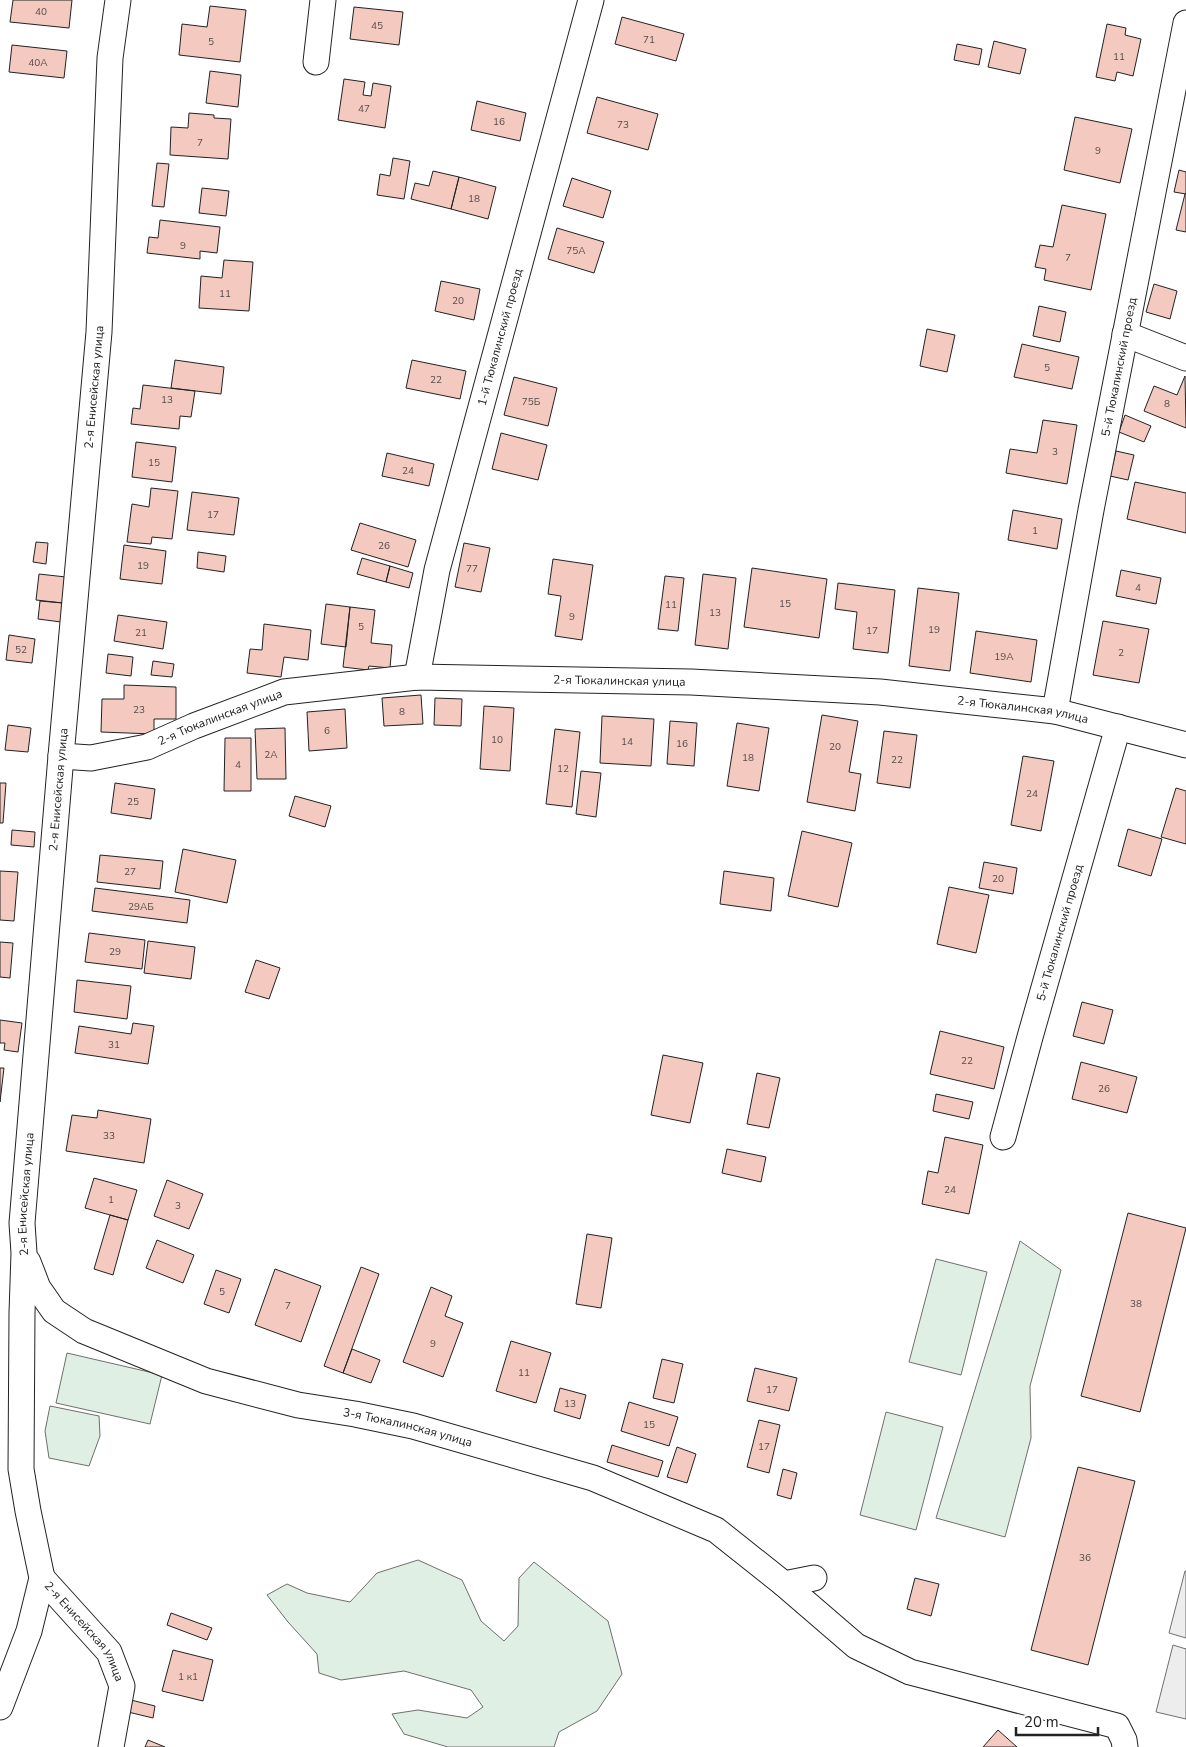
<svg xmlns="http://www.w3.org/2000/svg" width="1186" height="1747" font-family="'Nunito Sans',sans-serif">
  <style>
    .green { fill: #e0efe3; stroke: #6f6f6f }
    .parking { fill: #ededed; stroke: #6f6f6f }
    .building { fill: #f3c9c0; stroke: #222 }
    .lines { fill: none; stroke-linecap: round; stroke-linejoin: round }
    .minor-casing { stroke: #222; stroke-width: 27 }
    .minor { stroke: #fff; stroke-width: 25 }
    .labels { text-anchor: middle; stroke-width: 4; stroke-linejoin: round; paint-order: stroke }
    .number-label { font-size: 10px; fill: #564c4a }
    .street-label { font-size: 12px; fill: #222; stroke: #fff }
  </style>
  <rect width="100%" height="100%" fill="#fff"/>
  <path class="green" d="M1020,1241L1061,1270L1030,1386L1031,1438L1005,1537L936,1518Z
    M936,1259L987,1272L961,1375L909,1362Z
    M67,1353L162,1375L150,1424L56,1403Z
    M50,1406L99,1416L100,1436L89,1466L49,1458L45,1431Z
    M886,1412L943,1427L916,1530L860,1515Z
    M418,1560L462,1580L481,1621L504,1641L518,1626L519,1578L534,1562L608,1621L622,1674L597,1711L559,1732L554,1747H448L404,1734L392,1714L418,1710L467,1718L483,1707L471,1690L404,1671L341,1680L319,1673L317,1654L288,1622L267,1595L287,1584L307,1593L350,1602L377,1573Z"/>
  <path class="parking" d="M1185,1571H1186V1638L1169,1633Z
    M1173,1645L1186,1649V1719L1156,1712Z"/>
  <path class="building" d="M13,0H72L69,28L10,22Z
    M210,6L246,10L240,62L179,55L182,24L207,27Z
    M354,7L403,12L399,45L350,39Z
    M622,17L684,34L676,61L615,44Z
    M1107,24L1126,28L1125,35L1141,39L1133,76L1117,72L1115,81L1096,77Z
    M994,41L1026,49L1020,74L988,67Z
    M957,44L982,49L979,65L954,60Z
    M12,45L67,51L64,78L9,72Z
    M210,71L241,75L238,107L206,103Z
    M344,79L365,82L363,95L371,96L373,83L391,86L385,128L338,120Z
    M597,97L658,114L648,150L587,133Z
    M477,101L526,113L520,141L471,130Z
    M189,113L214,115V118L231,119L228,159L170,155L171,127L188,128Z
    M1075,117L1132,129L1120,183L1064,170Z
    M393,158L410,161L404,199L377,195L380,174L390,176Z
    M157,163L169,164L164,207L152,206Z
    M1179,170L1186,172V194L1174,192Z
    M433,171L459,177L451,209L411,199L415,183L429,186Z
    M459,177L496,187L488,219L451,209Z
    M572,178L611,191L603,218L563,206Z
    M202,188L229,191L226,216L199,213Z
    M1185,194H1186V232L1176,230Z
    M1062,205L1106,214L1091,290L1044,280L1046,269L1035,267L1040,245L1053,247Z
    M160,220L220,227L217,253L200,251V259L147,253L149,237L158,238Z
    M557,228L604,242L594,273L548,259Z
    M224,260L253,262L249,311L199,308L201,276L222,278Z
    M441,281L480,289L474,320L435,311Z
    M1154,284L1177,291L1170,319L1146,312Z
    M1039,306L1066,312L1060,342L1033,336Z
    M927,329L955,335L947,372L920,366Z
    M1022,344L1079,357L1072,389L1014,377Z
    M175,360L224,367L221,394L171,388Z
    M412,360L466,371L460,399L406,388Z
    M1185,376L1186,428L1144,411L1154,386L1177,395Z
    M514,377L557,388L548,426L504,415Z
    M143,385L195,391L191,417L180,416L179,429L131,424L133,408L140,409Z
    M1125,415L1151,426L1144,442L1119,432Z
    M1043,420L1077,425L1067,484L1006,473L1010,449L1037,453Z
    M501,433L547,445L538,480L492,469Z
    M136,442L176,447L172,482L132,477Z
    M1116,451L1134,455L1128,480L1110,476Z
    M387,453L434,464L429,486L382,476Z
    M1135,482L1186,493V533L1127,519Z
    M151,488L178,491L172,539L152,537L151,544L127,542L132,504L149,507Z
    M192,492L239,498L234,535L187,530Z
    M1013,510L1062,519L1057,549L1008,540Z
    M360,523L416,540L408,567L351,550Z
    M36,542L48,543L46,564L33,562Z
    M464,543L490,548L481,592L455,587Z
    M124,545L166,551L162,584L120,579Z
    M198,552L226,556L224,572L197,568Z
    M362,558L390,566L386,582L357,574Z
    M553,559L593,565L582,640L555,636L561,596L548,594Z
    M390,566L413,573L409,588L386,582Z
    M752,568L827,579L819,638L744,627Z
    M1121,570L1161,578L1156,604L1116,596Z
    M39,574L66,577L63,603L36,600Z
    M703,574L736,578L728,649L695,645Z
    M665,576L684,578L678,631L658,629Z
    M838,583L895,590L888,653L853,649L857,612L835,609Z
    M918,588L959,593L950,671L909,666Z
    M40,601L63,603L61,622L38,619Z
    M326,604L350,607L346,647L321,644Z
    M350,607L375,610L371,643L392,645L390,668L369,666L368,670L343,667Z
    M118,615L167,622L163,649L114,641Z
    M1103,621L1149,629L1139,683L1093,675Z
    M264,624L311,630L308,660L284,657L281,677L247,673L250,649L262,650Z
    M976,631L1037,640L1031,682L970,673Z
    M9,635L35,639L32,663L6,660Z
    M108,654L133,657L131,676L106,673Z
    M153,661L174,664L172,677L151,675Z
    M124,685L176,687V719H154V734L101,732L102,699H124Z
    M421,695L423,724L384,726L382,698Z
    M435,698L462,699L461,726L434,725Z
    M484,706L514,708L510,771L480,769Z
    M345,709L347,748L309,751L307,712Z
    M822,715L858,721L849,772L861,774L855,811L807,802Z
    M602,716L654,719L651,766L600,763Z
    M670,721L697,723L694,766L667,764Z
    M737,723L769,728L759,791L727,786Z
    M8,725L31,728L28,752L5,750Z
    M285,728L286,779H257L255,729Z
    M555,729L580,732L572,807L546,804Z
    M884,731L917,735L910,788L877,783Z
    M225,738H251V791H224Z
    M1023,756L1054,761L1041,831L1011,825Z
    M581,771L601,773L596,817L576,814Z
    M0,783H6L3,823H0Z
    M115,783L155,789L151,819L111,813Z
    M1176,788L1186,791V844L1161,837Z
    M295,796L331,806L325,827L289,816Z
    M1128,829L1162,839L1151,876L1118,866Z
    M12,830L35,832L34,847L11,845Z
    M802,831L852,843L838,907L788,896Z
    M183,849L236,860L227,903L175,892Z
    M100,855L163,861L160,889L97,882Z
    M984,862L1017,868L1013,894L979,888Z
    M0,871L18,872L14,921L0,920Z
    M724,871L774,878L771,911L720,904Z
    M949,887L989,895L976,953L937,944Z
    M95,888L190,900L187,923L92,911Z
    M89,933L145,940L142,969L85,962Z
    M148,941L195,947L191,979L144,973Z
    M0,942L13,943L10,978L0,977Z
    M256,960L280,968L269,999L245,992Z
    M77,980L131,986L127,1019L74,1012Z
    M1082,1002L1113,1010L1104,1044L1073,1036Z
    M0,1020L22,1023L18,1052L4,1050L5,1043H0Z
    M133,1023L154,1026L148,1064L75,1053L79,1026L131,1034Z
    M940,1031L1004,1047L994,1089L930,1074Z
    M663,1055L703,1063L690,1123L651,1115Z
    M1081,1062L1137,1077L1127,1113L1072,1099Z
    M0,1068H4L0,1102Z
    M757,1073L780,1078L769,1128L747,1124Z
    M936,1094L973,1102L969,1119L933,1111Z
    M98,1110L151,1119L144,1163L66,1151L72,1115L97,1118Z
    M945,1137L983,1145L969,1214L922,1204L928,1171L938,1173Z
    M727,1149L766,1157L761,1182L722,1173Z
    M94,1178L137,1190L128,1220L85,1208Z
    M167,1180L203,1194L189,1229L154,1216Z
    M1128,1213L1186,1228L1140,1412L1081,1396Z
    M110,1215L128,1220L113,1275L94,1269Z
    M587,1234L612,1238L601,1308L576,1304Z
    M157,1240L194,1255L183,1283L146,1268Z
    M361,1267L379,1274L343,1373L324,1366Z
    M275,1269L321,1286L301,1342L255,1325Z
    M216,1270L241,1279L229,1313L204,1304Z
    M431,1287L452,1296L445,1316L463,1323L443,1377L403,1362Z
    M511,1341L551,1353L536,1403L496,1391Z
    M352,1349L380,1360L371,1383L343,1373Z
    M662,1359L683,1364L674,1403L653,1398Z
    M755,1368L797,1378L789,1411L747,1401Z
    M560,1388L586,1395L580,1419L554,1411Z
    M629,1402L678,1417L669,1446L621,1431Z
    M759,1420L780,1425L769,1473L747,1467Z
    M612,1445L663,1461L658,1477L607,1462Z
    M677,1447L696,1454L687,1483L667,1477Z
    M1078,1467L1135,1481L1088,1665L1031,1650Z
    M783,1469L797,1473L791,1499L777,1495Z
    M915,1578L939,1584L931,1616L907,1609Z
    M171,1613L212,1628L207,1640L167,1625Z
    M173,1650L213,1660L203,1701L162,1691Z
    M131,1700L155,1706L153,1718L128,1712Z
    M998,1730L1017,1747H983Z
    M148,1740L165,1747H145Z"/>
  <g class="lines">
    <g class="minor-casing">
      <g id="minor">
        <path d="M316,62L323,0"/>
        <path d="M1125,334L1186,358"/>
        <path id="s1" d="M417,677L437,570L591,0"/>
        <path id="s2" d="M1055,711L1091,510L1186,23"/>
        <path id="s3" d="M61,756L91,758L147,747L194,726L284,692L417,677L691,682L880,692L1055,711L1186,745"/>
        <path id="s4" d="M1003,1137L1030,1037L1118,727"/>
        <path id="s5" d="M28,1262L38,1288L54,1311L84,1331L206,1381L298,1405L355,1414L413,1426L593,1478L716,1530L784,1584L814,1578"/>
        <path id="s6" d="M42,1578L109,1652L122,1686L111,1747"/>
        <path d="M784,1584L856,1646L910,1672L1117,1726L1124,1740L1125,1747"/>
        <path id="s7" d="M0,1707L29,1631L42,1578L28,1511L21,1469L22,1313L24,1253L22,1223L61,756L99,332L110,58L118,0"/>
      </g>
    </g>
    <use href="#minor" class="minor"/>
  </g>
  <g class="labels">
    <g class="number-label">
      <text x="41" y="15">40</text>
      <text x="377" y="29">45</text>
      <text x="649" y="43">71</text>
      <text x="211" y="45">5</text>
      <text x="1119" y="60">11</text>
      <text x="38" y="66">40А</text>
      <text x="364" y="112">47</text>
      <text x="499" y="125">16</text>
      <text x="623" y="128">73</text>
      <text x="200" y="146">7</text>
      <text x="1098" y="154">9</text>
      <text x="474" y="202">18</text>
      <text x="183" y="249">9</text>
      <text x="576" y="254">75А</text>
      <text x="1068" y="261">7</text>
      <text x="225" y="297">11</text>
      <text x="458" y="304">20</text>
      <text x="1047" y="371">5</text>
      <text x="436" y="383">22</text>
      <text x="167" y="403">13</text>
      <text x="531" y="405">75Б</text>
      <text x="1167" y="407">8</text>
      <text x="1055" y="455">3</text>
      <text x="154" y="466">15</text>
      <text x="408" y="474">24</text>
      <text x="213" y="518">17</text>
      <text x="1035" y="534">1</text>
      <text x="384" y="549">26</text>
      <text x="143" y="569">19</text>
      <text x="472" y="572">77</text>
      <text x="1138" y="591">4</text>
      <text x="785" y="607">15</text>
      <text x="671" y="608">11</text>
      <text x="715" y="616">13</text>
      <text x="572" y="620">9</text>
      <text x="361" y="630">5</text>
      <text x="934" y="633">19</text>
      <text x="872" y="634">17</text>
      <text x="141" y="636">21</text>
      <text x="21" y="653">52</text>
      <text x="1121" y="656">2</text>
      <text x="1004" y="660">19А</text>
      <text x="139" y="713">23</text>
      <text x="402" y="715">8</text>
      <text x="327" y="734">6</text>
      <text x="497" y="743">10</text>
      <text x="627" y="745">14</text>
      <text x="682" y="747">16</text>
      <text x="835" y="750">20</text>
      <text x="271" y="758">2А</text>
      <text x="748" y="761">18</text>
      <text x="897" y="763">22</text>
      <text x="238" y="768">4</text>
      <text x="563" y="772">12</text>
      <text x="1032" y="797">24</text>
      <text x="133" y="805">25</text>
      <text x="130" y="875">27</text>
      <text x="998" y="882">20</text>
      <text x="141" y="910">29АБ</text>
      <text x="115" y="955">29</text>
      <text x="114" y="1048">31</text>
      <text x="967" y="1064">22</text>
      <text x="1104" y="1092">26</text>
      <text x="109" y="1139">33</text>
      <text x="950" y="1193">24</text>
      <text x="111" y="1203">1</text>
      <text x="178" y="1209">3</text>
      <text x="222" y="1295">5</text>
      <text x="1136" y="1307">38</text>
      <text x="288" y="1309">7</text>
      <text x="433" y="1347">9</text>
      <text x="524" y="1376">11</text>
      <text x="772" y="1393">17</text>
      <text x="570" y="1407">13</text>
      <text x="649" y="1428">15</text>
      <text x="764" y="1450">17</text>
      <text x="1085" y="1561">36</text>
      <text x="188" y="1680">1 к1</text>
    </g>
    <g class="street-label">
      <text dy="4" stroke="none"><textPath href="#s1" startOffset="350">1-й Тюкалинский проезд</textPath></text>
      <text dy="4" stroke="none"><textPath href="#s2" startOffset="350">5-й Тюкалинский проезд</textPath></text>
      <text dy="4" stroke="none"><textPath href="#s7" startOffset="1332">2-я Енисейская улица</textPath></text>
      <text dy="4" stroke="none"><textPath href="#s3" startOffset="571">2-я Тюкалинская улица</textPath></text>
      <text dy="4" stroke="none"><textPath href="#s3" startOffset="976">2-я Тюкалинская улица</textPath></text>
      <text dy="4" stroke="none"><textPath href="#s3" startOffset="166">2-я Тюкалинская улица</textPath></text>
      <text dy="4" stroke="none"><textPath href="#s7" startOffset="928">2-я Енисейская улица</textPath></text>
      <text dy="4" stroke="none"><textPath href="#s4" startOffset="212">5-й Тюкалинский проезд</textPath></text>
      <text dy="4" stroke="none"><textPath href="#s7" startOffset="522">2-я Енисейская улица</textPath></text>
      <text dy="4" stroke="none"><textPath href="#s5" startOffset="431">3-я Тюкалинская улица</textPath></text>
      <text dy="4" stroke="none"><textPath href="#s6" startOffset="69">2-я Енисейская улица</textPath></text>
    </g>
  </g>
  <path d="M1016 1727v8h82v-8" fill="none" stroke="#222222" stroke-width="2.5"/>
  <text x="1024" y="1727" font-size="15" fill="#222222" stroke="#ffffff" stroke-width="4" paint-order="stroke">20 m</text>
</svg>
